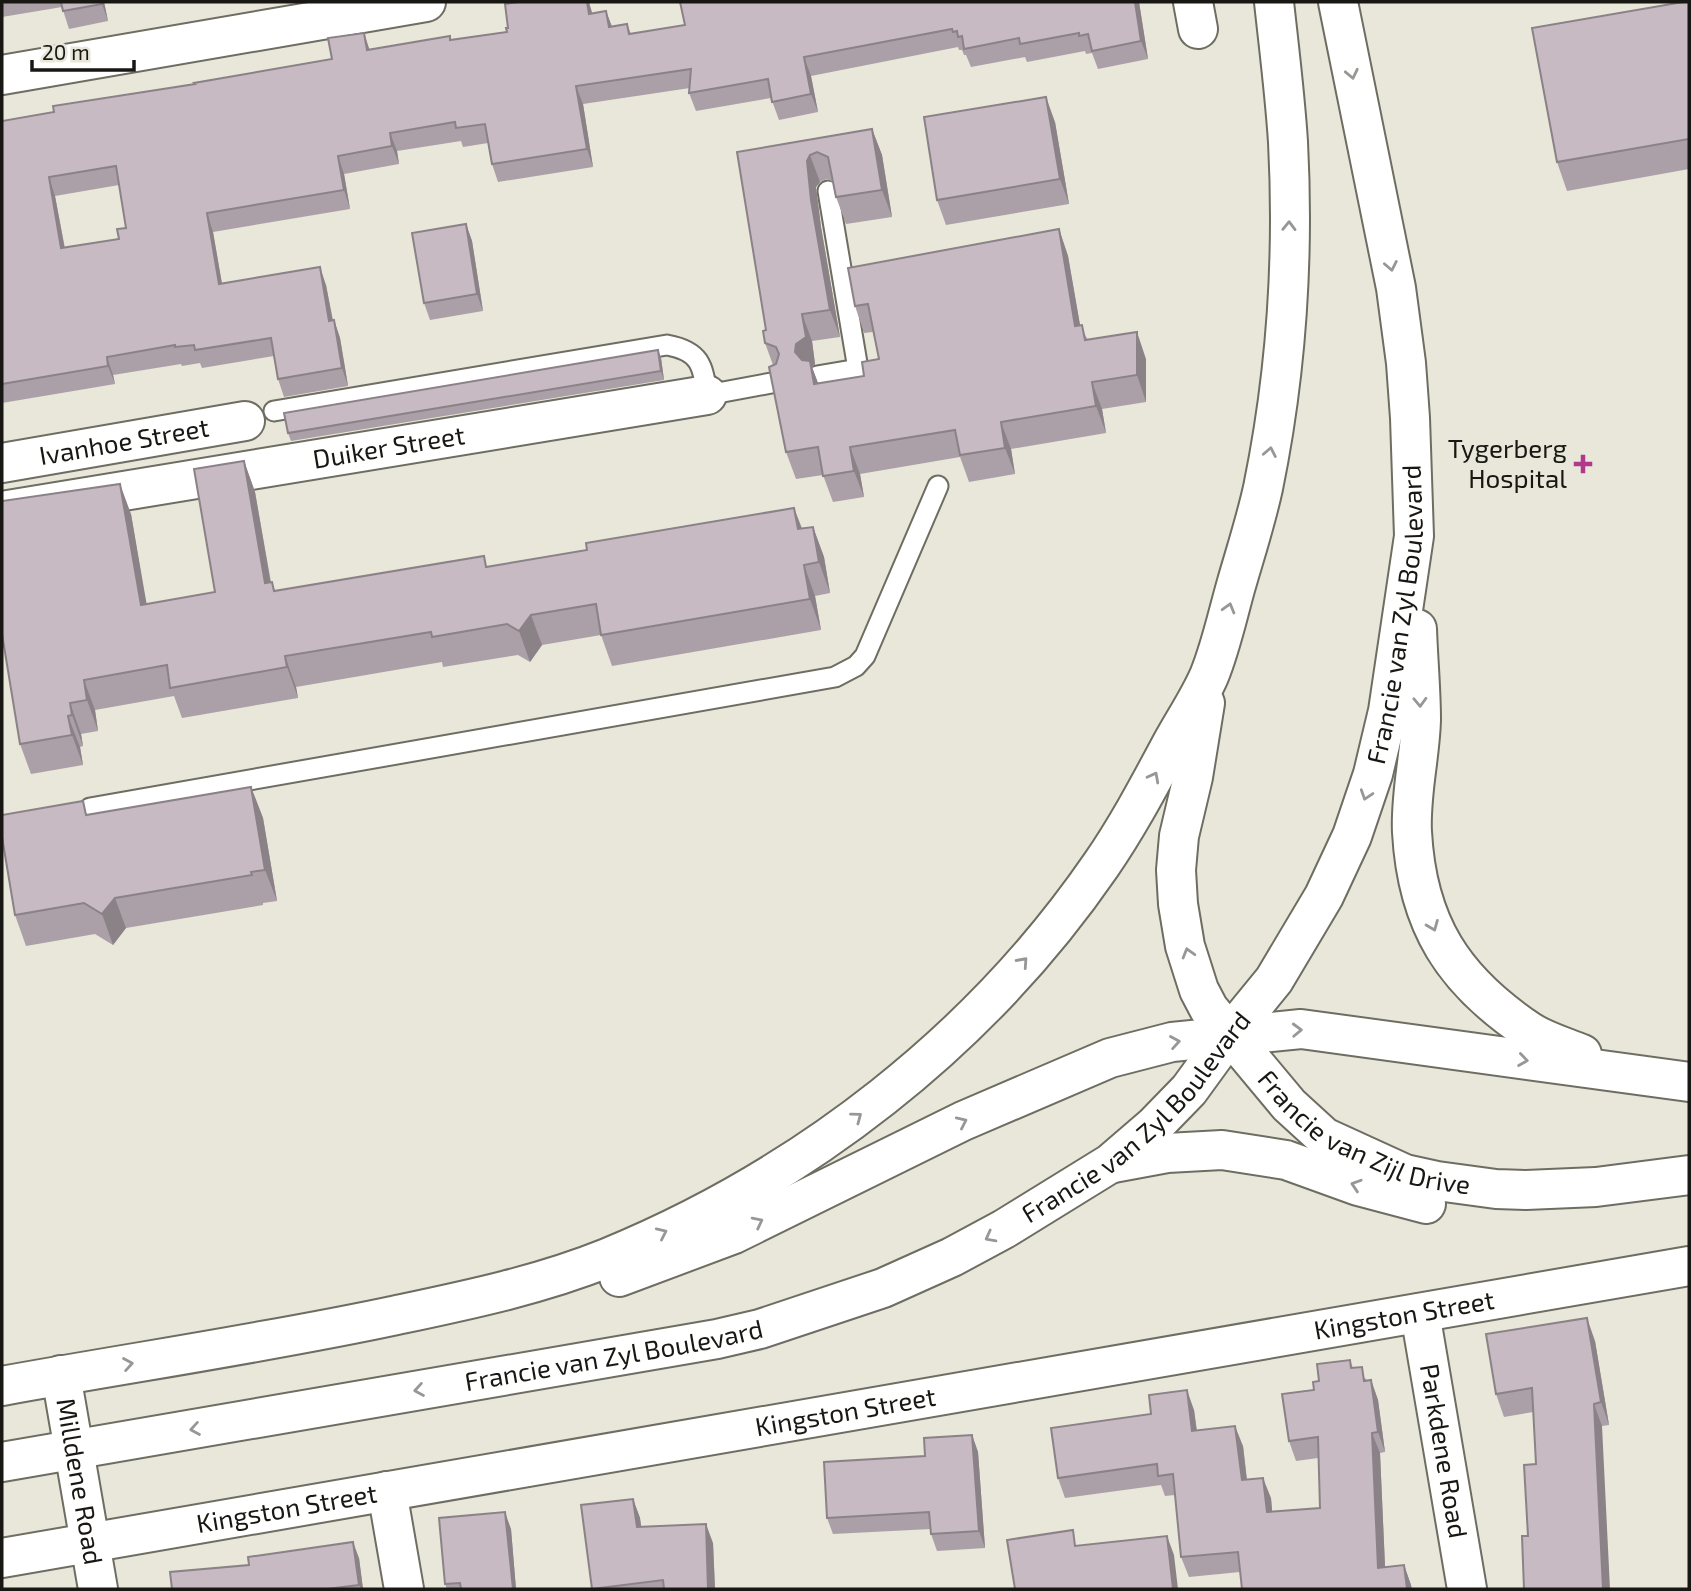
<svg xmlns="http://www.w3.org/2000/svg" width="1691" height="1591" font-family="'Exo 2',sans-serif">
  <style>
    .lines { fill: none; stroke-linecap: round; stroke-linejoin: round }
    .lane-casing { stroke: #6e6d61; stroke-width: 23 }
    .street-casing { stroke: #6e6d61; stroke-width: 42 }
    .secondary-casing { stroke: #6e6d61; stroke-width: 42 }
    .lane { stroke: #fff; stroke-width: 19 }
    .street { stroke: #fff; stroke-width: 38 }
    .secondary { stroke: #fff; stroke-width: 38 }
    .wall { fill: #aba0a7; fill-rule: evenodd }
    .shaded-wall { fill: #8b8288 }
    .building { fill: #c7bac2; stroke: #8b8288; stroke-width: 2; fill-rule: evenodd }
    .oneway { stroke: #979795 }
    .poi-dot { fill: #b0398e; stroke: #e8e7da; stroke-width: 2.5 }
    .labels { text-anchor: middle; stroke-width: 5; stroke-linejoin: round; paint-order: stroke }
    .street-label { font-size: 26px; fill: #181713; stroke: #e8e7da }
    .poi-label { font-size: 26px; fill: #181713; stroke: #e8e7da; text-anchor: end }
  </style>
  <rect width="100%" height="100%" fill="#e8e7da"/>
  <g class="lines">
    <g class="lane-casing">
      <path id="lane" d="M817,376L858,369L828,191
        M274,411L667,345C700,351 703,365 707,395L777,382
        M90,808L835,677L856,666L865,656L938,486"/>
    </g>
    <g class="street-casing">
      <g id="street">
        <path d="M1193,2L1198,29"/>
        <path d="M2,75L426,2"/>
        <path id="s1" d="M2,463L245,421"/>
        <path id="s2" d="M2,511L707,395"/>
        <path id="s3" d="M1420,1313L1467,1589"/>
        <path id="s4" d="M61,1375L98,1589"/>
        <path d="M387,1491L404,1589"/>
        <path id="s5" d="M2,1558L1689,1266"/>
      </g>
    </g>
    <g class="secondary-casing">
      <g id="secondary">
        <path d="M1417,629C1418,659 1421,690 1421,720C1420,757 1410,795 1412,832C1417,924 1453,980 1529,1031C1544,1041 1565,1047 1582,1054"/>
        <path id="s6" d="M1205,703L1193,777L1179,836L1176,870L1178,904L1185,946L1199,990L1209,1009L1289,1105L1324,1137L1405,1174L1437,1181L1496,1189L1526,1190L1596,1187L1689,1175"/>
        <path d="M1113,1163L1167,1153L1222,1150L1286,1160L1358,1186L1426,1204"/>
        <path d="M619,1277L734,1234L963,1121L1110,1058L1172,1042L1301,1029L1689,1082"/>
        <path d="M2,1386C134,1362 266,1343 397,1315C468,1300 540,1285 607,1258C804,1177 980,1041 1101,865C1128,826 1150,784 1172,743C1184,721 1199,699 1209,676C1221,647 1228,613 1237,582C1246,551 1256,520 1263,488C1286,376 1294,257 1288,142C1285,95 1279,48 1274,2"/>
        <path id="s7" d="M2,1462L717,1339L760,1329L883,1288L952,1257L1004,1229L1111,1163L1154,1126L1189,1090L1229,1035L1274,980L1324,896L1352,836L1373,774L1388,711L1414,536L1410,418L1406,363L1396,288L1338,2"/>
      </g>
    </g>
    <use href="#lane" class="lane"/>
    <use href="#street" class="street"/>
    <use href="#secondary" class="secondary"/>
  </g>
  <path class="wall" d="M2,2H104L108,21L69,29L62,7L2,17Z
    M1139,2L1148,59L1098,69L1092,53L1086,54L1085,51L1027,62L1025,57L971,67L966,55H964L962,50H959L958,47L811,76L818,112L779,120L771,98L696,111L689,93L690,88L583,104L593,167L498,182L492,164L488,143L463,147L461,141L397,151L399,164L344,174L350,209L213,232L222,283L326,285L333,320H334L340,338L348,386L284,397L278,379L274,356L202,368L200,363L182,366L181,364L113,375L115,384L2,403V121L54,112L195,84L332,59L370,50L450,36L451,40L507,32L591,9L592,13L612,27L627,24L631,34ZM119,185L126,228L119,239L65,248L55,196Z
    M1689,2V169L1567,191L1557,162Z
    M1055,122L1069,204L946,225L937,200Z
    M872,129L882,155L892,217L846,224L836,197L833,182L827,179L820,182L816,187L821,227L840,337L812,341L815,364L812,367L818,384L864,376L879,359L873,332L864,333L855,306L1059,229L1068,256L1080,326L1088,340L1146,359V402L1102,409L1106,433L1011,449L1015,474L969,482L960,457L860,474L864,497L833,502L823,475L796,479L786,452L773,365L765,343L766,330L737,152Z
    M466,224L472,241L483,311L430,320L424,303Z
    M658,350L661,358L664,380L291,441L288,433Z
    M244,461L255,492L271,582H272L275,591L488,567L587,550L794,508L802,528L813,527L824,557L830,593L815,596L821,630L612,666L601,635L542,645L530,662L518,655L443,667L442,662L296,687L298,698L182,718L174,696L95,710L98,731L81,734L83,746L80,747L83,765L31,774L20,744L131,514L146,604L215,592Z
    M251,787L263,818L277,901L263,903V905L126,928L113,945L95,934L26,946L15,915L88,815Z
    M1595,1341L1609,1425L1602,1426L1528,1536L1536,1464L1533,1412L1504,1417L1496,1394Z
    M1350,1360L1353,1368L1367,1380H1371L1378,1400L1385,1452L1380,1453L1385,1567L1404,1565L1411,1585L1240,1572L1189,1577L1181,1557L1175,1495L1165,1496L1161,1485L1065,1498L1058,1478L1194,1410L1197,1430L1243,1446L1247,1479L1271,1498L1272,1512L1320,1508L1318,1458L1296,1461L1289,1441L1319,1381Z
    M972,1435L978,1452L985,1548L937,1551L931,1534V1529L833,1534L827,1518L925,1456Z
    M633,1499L640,1518L641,1527L713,1543L715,1589H592Z
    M511,1529L516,1589H447L445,1584Z
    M359,1558L363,1589H172Z"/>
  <path class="shaded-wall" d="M101,2H104L108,21L102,4Z
    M587,2H589L591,9L596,32L589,14Z
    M1135,2H1139L1148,59L1141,41Z
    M606,11L613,29L609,27Z
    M364,33L370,51L367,50Z
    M804,57L811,76L818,112L811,94Z
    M576,86L583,104L593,167L587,149Z
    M1046,97L1055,122L1069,204L1060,179Z
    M872,129L882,155L892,217L882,190Z
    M390,133L397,151L399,164L392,146Z
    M810,155L820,182L816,187L821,227L840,337L830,310L811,200L807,161Z
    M338,156L344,174L350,209L344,190Z
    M49,177L55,196L68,267L61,248Z
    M207,213L213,232L225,302L219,284Z
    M466,224L472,241L483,311L477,294Z
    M1059,229L1068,256L1085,353L1075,326Z
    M320,267L326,285L336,339L329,321Z
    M802,314L812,341L815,364L812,367L820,388L823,411L806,371L795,352Z
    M334,320L340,338L348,386L342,368Z
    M1137,332L1146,359V402L1137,375Z
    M658,350L661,358L664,380L661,371Z
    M107,357L113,375L115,384L108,366Z
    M1092,382L1102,409L1106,433L1096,406Z
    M1001,422L1011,449L1015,474L1005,448Z
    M850,447L860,474L864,497L854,471Z
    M244,461L255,492L276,614L265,583Z
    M120,484L131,514L152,635L141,605Z
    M794,508L805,538L798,529Z
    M813,527L824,557L830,593L819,562Z
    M804,565L815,596L821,630L810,599Z
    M531,615L542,645L530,662L519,631Z
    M285,656L296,687L298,698L287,667Z
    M84,680L95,710L98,731L87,700Z
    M70,703L81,734L83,746L72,715Z
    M68,716L80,747L83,765L72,735Z
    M251,787L263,818L277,901L265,870Z
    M115,898L126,928L113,945L102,914Z
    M1587,1318L1595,1341L1609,1425L1601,1402Z
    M1371,1380L1378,1400L1385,1452L1378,1432Z
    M1187,1390L1194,1410L1199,1451L1192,1431Z
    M1594,1404L1602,1426L1610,1589H1603Z
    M1235,1426L1243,1446L1249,1500L1242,1480Z
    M1372,1433L1380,1453L1386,1588L1378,1568Z
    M972,1435L978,1452L985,1548L979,1531Z
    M1263,1478L1271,1498L1274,1532L1267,1512Z
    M633,1499L640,1518L644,1546L637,1527Z
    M505,1512L511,1529L516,1589H513Z
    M706,1524L713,1543L715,1589H708Z
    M1167,1536L1174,1555L1178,1589H1173Z
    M353,1542L359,1558L363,1589H361L359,1585Z
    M1404,1565L1411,1585L1412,1589H1407Z"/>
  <path class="building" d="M61,2H101L102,4L63,11Z
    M518,2H587L589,14L606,11L609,27L627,24L629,34L685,25L680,2H1135L1141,41L1092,51L1088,34L1079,36V33L1020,44L1019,38L964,49L962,36L958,37L957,31L953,32L952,29L804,57L811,94L772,102L768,79L689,93L691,69L576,86L587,149L492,164L485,124L456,128L455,122L390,133L392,146L338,156L344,190L207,213L219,284L320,267L329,321L334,320L342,368L278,379L271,338L195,350L194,345L175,347V345L107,357L108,366L2,384V121L54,112L53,106L195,84L194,83L332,59L328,38L364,33L367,50L450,36V40L507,32L506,28H508L505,4ZM116,166L126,228L117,229L119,239L61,248L49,177Z
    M1683,2H1689V139L1557,162L1532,28Z
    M1046,97L1060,179L937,200L924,117Z
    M872,129L882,190L836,197L828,157L817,152L810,155L807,161L811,200L830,310L802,314L806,337L796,344L795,352L802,360L810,361L814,384L864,376L862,362L879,359L868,304L855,306L848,268L1059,229L1075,326L1082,325L1085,340L1137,332V375L1092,382L1096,406L1001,422L1005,448L960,455L955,430L850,447L854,471L823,476L818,447L786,452L769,367L776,364L779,354L776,347L765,343L763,331L766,330L737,152Z
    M466,224L477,294L424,303L412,233Z
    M658,350L661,371L288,433L284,413Z
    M244,461L265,583L272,582L274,591L484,556L486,567L587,550L586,543L794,508L798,529L813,527L819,562L804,565L810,599L601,635L596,604L531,615L519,631L507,624L432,637L431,632L285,656L287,667L170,688L167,665L84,680L87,700L70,703L72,715L68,716L72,735L20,744L2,634V501L120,484L141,605L215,592L194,469Z
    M251,787L265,870L251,872L252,875L115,898L102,914L84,903L15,915L2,837V815L83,801L86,815Z
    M1587,1318L1601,1402L1594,1404L1603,1589H1524L1522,1536H1528L1524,1465L1536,1464L1532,1388L1496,1394L1486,1334Z
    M1350,1360L1351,1368L1362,1367L1364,1381L1371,1380L1378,1432L1372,1433L1378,1568L1404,1565L1407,1589H1242L1238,1552L1181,1557L1173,1474L1158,1476L1157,1464L1058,1478L1051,1428L1151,1414L1149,1395L1187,1390L1192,1431L1235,1426L1242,1480L1263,1478L1267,1512L1320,1508L1318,1437L1289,1441L1282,1394L1314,1390L1313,1382L1319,1381L1317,1364Z
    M972,1435L979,1531L931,1534L929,1512L827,1518L824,1462L925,1456L924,1438Z
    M633,1499L637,1527L706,1524L708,1589H664L663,1580L592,1589L581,1505Z
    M505,1512L513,1589H461L460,1583L445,1584L439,1518Z
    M1073,1530L1075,1546L1167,1536L1173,1589H1015L1007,1540Z
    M353,1542L359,1585L327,1589H172L170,1572L249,1565L248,1557Z"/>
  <defs><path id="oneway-chevron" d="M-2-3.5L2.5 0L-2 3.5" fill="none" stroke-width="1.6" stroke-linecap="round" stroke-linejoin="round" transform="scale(1.75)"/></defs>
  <g class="oneway">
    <use href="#oneway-chevron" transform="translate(1352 74) rotate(78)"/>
    <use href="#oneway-chevron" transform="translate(1289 226) rotate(-89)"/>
    <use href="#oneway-chevron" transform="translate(1391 266) rotate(79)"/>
    <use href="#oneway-chevron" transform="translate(1270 452) rotate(-79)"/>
    <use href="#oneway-chevron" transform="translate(1229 608) rotate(-74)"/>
    <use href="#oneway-chevron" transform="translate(1420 702) rotate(88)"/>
    <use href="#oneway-chevron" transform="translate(1154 777) rotate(-62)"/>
    <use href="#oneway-chevron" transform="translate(1366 795) rotate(108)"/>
    <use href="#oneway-chevron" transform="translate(1433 926) rotate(68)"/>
    <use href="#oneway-chevron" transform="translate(1188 953) rotate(-106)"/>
    <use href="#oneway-chevron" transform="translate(1023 962) rotate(-48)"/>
    <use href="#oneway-chevron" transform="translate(1297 1030) rotate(-2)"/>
    <use href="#oneway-chevron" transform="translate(1175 1042) rotate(-10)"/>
    <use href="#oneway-chevron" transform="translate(1523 1060) rotate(8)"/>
    <use href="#oneway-chevron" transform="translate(857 1117) rotate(-37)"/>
    <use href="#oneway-chevron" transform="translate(962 1122) rotate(-25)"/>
    <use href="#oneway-chevron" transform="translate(1356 1185) rotate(-162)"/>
    <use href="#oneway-chevron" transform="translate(758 1222) rotate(-27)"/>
    <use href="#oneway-chevron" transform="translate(662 1233) rotate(-25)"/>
    <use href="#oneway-chevron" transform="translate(990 1237) rotate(152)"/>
    <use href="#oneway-chevron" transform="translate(128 1364) rotate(-10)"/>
    <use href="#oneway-chevron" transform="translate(419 1390) rotate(170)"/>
    <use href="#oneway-chevron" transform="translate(195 1429) rotate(170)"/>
  </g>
  <path class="poi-dot" d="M1579.5 453.5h7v7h7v7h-7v7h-7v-7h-7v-7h7z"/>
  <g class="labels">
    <g class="street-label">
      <text dy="9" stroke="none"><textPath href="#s1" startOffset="124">Ivanhoe Street</textPath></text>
      <text dy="9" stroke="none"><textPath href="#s2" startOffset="392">Duiker Street</textPath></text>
      <text dy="9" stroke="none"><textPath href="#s7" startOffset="1797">Francie van Zyl Boulevard</textPath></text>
      <text dy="9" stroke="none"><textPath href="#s7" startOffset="1209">Francie van Zyl Boulevard</textPath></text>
      <text dy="9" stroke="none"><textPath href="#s6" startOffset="520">Francie van Zijl Drive</textPath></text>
      <text dy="9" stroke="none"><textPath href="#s5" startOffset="1423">Kingston Street</textPath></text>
      <text dy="9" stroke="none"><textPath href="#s7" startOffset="621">Francie van Zyl Boulevard</textPath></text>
      <text dy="9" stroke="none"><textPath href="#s5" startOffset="856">Kingston Street</textPath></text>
      <text dy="9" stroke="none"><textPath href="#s3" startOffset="140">Parkdene Road</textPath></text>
      <text dy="9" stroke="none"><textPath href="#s4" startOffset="108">Milldene Road</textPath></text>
      <text dy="9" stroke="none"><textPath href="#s5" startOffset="289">Kingston Street</textPath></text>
    </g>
    <g class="poi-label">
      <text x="1567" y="458">Tygerberg<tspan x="1567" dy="30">Hospital</tspan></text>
    </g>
  </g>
  <rect width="1691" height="1591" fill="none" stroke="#181713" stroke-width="7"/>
  <path d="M32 60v10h102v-10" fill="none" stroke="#181713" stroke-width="3.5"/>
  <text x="42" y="60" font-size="21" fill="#181713" stroke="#e8e7da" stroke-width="5" paint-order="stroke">20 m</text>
</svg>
